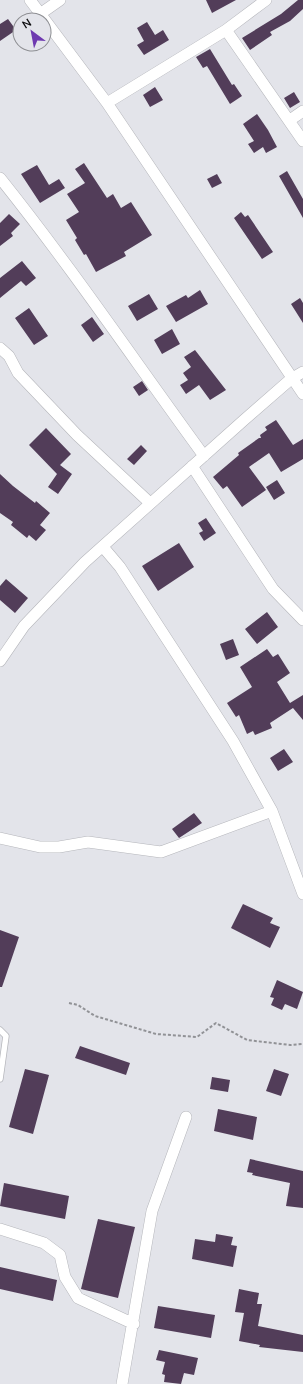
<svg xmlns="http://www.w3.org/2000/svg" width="303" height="1384" font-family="'Nunito Sans',sans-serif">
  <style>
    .building { fill: #523d59 }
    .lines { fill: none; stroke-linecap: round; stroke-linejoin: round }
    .service-casing { stroke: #b5b6bb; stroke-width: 7 }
    .minor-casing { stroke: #b5b6bb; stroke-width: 12 }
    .path { stroke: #919296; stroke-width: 2; stroke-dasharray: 3 2; stroke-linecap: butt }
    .service { stroke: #fff; stroke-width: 5.5 }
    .minor { stroke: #fff; stroke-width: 11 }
  </style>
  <rect width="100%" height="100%" fill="#e3e4ea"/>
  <path class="building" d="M206,0H236L212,13Z
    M298,0H303V9L290,21L270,32L272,35L250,50L242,38L281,14Z
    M8,19L16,30L0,41V24Z
    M147,22L155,35L163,30L169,40L144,55L137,45L144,41L137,28Z
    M210,49L232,85L234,84L242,96L230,104L207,66L203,68L196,57Z
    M155,87L163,100L150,107L143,95Z
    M294,92L300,102L290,108L284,98Z
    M257,114L268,130L277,147L266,153L263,147L254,153L248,144L254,141L243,124Z
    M84,163L107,198L113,194L121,208L131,202L152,235L124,252L126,256L96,272L86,254L84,255L75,240L77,238L66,220L79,212L67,194L85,183L75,169Z
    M37,165L49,185L59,179L65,188L40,203L21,174Z
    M287,171L303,199V218L279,176Z
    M217,174L222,183L212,188L207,179Z
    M241,212L245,217L248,215L273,252L262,259L234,218Z
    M9,214L20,224L11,233L13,236L0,246V223Z
    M22,261L36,278L26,286L21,281L0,298V278Z
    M200,290L208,304L176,322L166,306L186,295L188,298Z
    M149,294L158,309L137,321L128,306Z
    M300,298L303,303V323L291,304Z
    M29,308L48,336L34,345L15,318Z
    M92,317L104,334L93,342L81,325Z
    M172,329L180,344L162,354L154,340Z
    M195,350L226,390L210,400L199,385L186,394L180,385L188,380L183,373L191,367L184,357Z
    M142,381L148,390L139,396L133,387Z
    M276,420L293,445L303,439V459L281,472L269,453L249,467L266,490L242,507L227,486L223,489L213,477L239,455L238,453L259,438H261L260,435L267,430L265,427Z
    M46,428L71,454L60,465L72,474L58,494L48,487L57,474L29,445Z
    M141,445L147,451L134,465L127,459Z
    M0,474L13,486L35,503L36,501L50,513L40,525L46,530L36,541L29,535L27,538L11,525L13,522L0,513Z
    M277,480L285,493L274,500L266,487Z
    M206,518L216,533L204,541L199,533L203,531L198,523Z
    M179,543L194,567L158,591L142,566Z
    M6,579L28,598L15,613L0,600V586Z
    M267,612L278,627L257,644L245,629Z
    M233,639L239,655L226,660L220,644Z
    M267,649L273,657L278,654L290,673L277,682L290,703L303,695V720L293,708L270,723L272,728L255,735L253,731L247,734L239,715L236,717L227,703L252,687L240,667Z
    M284,749L293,762L278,771L270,758Z
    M194,813L202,823L179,838L172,829Z
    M243,904L273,918L270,923L280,927L270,948L231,928Z
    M0,930L19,937L2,987H0Z
    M277,980L303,992L297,1009L285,1004L282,1010L271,1005L274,998L270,997Z
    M80,1046L130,1063L126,1075L75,1058Z
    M25,1069L49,1075L33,1134L9,1127Z
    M274,1069L289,1074L281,1096L266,1091Z
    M212,1077L230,1080L228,1092L210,1089Z
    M218,1109L257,1117L253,1140L214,1131Z
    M250,1159L303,1171V1208L286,1206L290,1183L252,1175L253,1173L247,1172Z
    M4,1183L69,1196L65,1219L0,1206Z
    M98,1219L135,1227L118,1298L81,1289Z
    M216,1234L233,1237L231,1245L237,1246L233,1267L192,1259L195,1239L215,1242Z
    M0,1267L57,1280L53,1301L0,1289Z
    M239,1289L259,1293L257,1304H262L258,1326L303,1335V1352L259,1347L260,1345L239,1341L244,1313L235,1312Z
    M158,1306L215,1315L211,1338L154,1328Z
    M159,1350L198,1358L194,1375L184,1373L181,1384L164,1382L165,1375L162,1374L165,1362L156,1360Z"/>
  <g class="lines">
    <g class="service-casing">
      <path id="service" d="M0,1030L6,1036L0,1079"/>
    </g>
    <g class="minor-casing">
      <path id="minor" d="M30,0L107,103L303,394
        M40,14L60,0
        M226,30L266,0
        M107,103L226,30L303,141
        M290,120L303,111
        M0,178C72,268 136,363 204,456
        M0,348L9,356L18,373L77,435L150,503
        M192,466L273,589L303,620
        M103,547L120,567L233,741L272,811L303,894
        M0,661L24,626L85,562L244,420L291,379L303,372
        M0,838L40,847H59L88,842L161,852L272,811
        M0,1229L44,1243L60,1255L65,1277L78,1298L134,1324
        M122,1384L152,1211L186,1117"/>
    </g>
    <path class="path" d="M69,1003L78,1005L95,1016L156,1034L197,1037L216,1023L247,1040L290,1045L303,1044"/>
    <use href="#service" class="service"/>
    <use href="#minor" class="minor"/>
  </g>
  <g transform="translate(32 32) rotate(328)"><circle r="19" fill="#e3e4ea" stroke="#8d8e92"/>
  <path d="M0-3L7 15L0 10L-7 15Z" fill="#6e39b0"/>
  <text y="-6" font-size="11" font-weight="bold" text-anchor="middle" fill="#0d0d0f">N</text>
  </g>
</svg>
